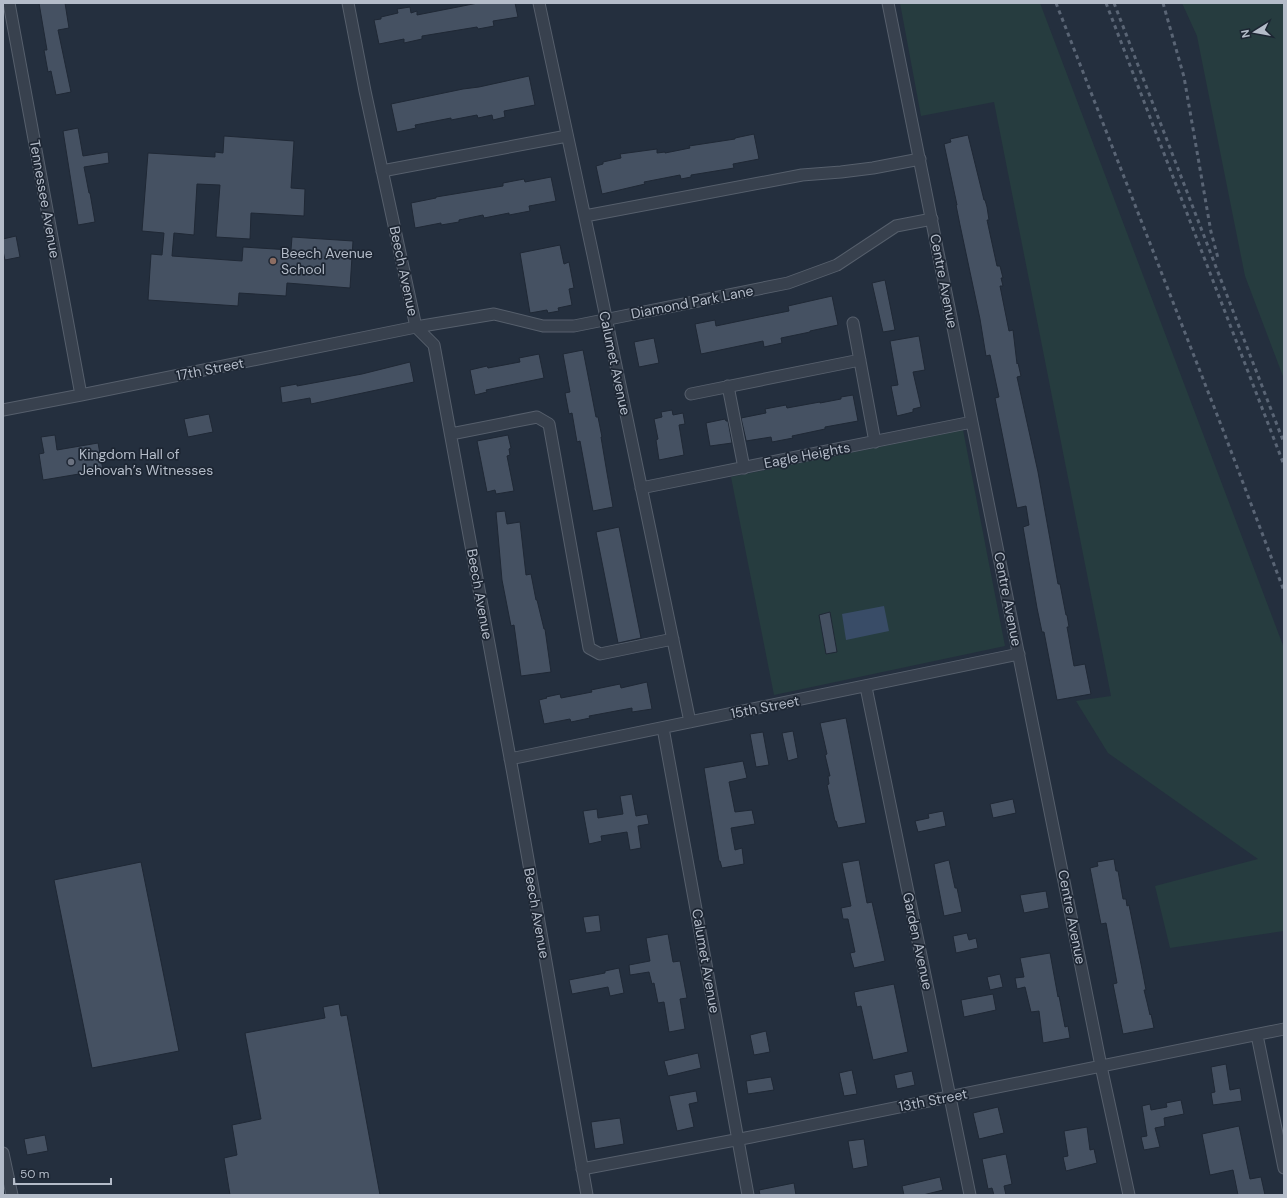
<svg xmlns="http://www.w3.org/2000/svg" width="1287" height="1198" font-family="'DM Sans',sans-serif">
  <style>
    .green { fill: #263c3f }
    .water { fill: #394c67 }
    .building { fill: #455162; stroke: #1f2835 }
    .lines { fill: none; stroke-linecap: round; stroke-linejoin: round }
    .street-casing { stroke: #565f6c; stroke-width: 13 }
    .street { stroke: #38414e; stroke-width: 11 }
    .rail { stroke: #5a6575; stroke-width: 3; stroke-dasharray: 4 4; stroke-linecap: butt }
    .education-dot { fill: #8d6e63; stroke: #1d2633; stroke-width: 1.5 }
    .worship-dot { fill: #6b7280; stroke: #1d2633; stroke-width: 1.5 }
    .labels { text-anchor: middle; stroke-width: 3.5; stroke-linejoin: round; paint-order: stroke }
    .street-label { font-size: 14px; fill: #b4bcc9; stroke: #1d2633 }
    .poi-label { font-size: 14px; fill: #b4bcc9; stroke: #1d2633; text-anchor: start }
  </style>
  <rect width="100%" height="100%" fill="#242f3e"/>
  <path class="green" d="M900,3H1040L1284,648V931L1170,948L1155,886L1258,859L1108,753L1076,701L1111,696L994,102L921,116Z
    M1182,3H1284V379L1245,276L1197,36Z
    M963,430L1005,646L774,695L731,477Z"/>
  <path class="water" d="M884,606L889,631L846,640L842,614Z"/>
  <path class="building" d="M39,3H65L69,28L58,30L71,92L56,95L51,71L48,72L44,50H47Z
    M478,3H515L518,17L493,21L494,26L478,29L477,27L422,36V39L404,43V39L379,44L374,20L381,19V17L398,13L397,9L410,7L411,13L417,11V15Z
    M529,76L535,105L504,111L505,117L493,120L492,115L478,118L477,115L451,120V118L415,125L416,128L397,132L391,104L463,89L479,87Z
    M78,128L83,156L108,152L109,163L84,167L89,193H90L95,222L78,225L63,131Z
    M754,134L759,159L733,164L734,168L691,175V177L681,179L680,175L644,182L645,184L602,194L596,166L603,164V162L621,158L620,154L657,149V153L665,152V153L690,148L689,146L735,139V138Z
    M968,135L984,200H985L987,207L989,220H987L997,266H1000L1003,278H1001L1003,286H1000L1009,331L1013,330L1017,364L1018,363L1021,376L1017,377L1038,472L1058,584H1060L1066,615H1067L1069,627H1067L1074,666L1085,664L1091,694L1057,700L1044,632H1042L1037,608L1023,527L1029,525L1026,506L1017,508L995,398L999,397L990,355L986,356L980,319L960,225L956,205H957L944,144L951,142L950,139Z
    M224,136L294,141L291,188L305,189L304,216L251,213L250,239L216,237L220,185L197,184L194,235L174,233L172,256L242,261L243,247L291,250L292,237L353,241L350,288L287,283L286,296L239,293L238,306L148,300L151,254L162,255L164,233L142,231L148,153L215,157V152L223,153Z
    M551,177L556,201L529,206L530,211L509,215V213L484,218L483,215L459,220V222L441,225V223L415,228L411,203L436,198V197L503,186V183L524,179L525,182Z
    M16,236L20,257L5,260L3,251V239Z
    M560,245L564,264L569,262L574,288L569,289L572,305L558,308L559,311L548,313L547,310L530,313L520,253Z
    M885,280L895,330L883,332L872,283Z
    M832,296L838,325L810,331V332L781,338L782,343L764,347L763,341L701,354L695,324L715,320L716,326L759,317L789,311L788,306Z
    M919,336L925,370L913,372L921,407L913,409V412L897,416L891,386L898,385L890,341Z
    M654,338L659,363L639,367L634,342Z
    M583,350L596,417H598L602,437H601L607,473L613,507L593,511L580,441L577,442L572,413L569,414L565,393L570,392L563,354Z
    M539,354L544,378L486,390L487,392L475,395L470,370L487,366L488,368L520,362L519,358Z
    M410,362L414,382L311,404L310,398L282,403L280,387L297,384V386L362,374Z
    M853,395L858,421L825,427V429L792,436L793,438L772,442L771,437L746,441V440L741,418L766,413L765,409L786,405L787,408L820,402V403L841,399V397Z
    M672,410L673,415L683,413L685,424L679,425L684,455L659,460L656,440L658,439L654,419L662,417L661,412Z
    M209,414L213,432L188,437L184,419Z
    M725,419L726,421H728L732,443L710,446L706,423Z
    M55,435L57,450L98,443L103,470L43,480L39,454L44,453L41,437Z
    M508,435L511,448L509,449L510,455L507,456L514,491L496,494L495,490L487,492L477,441Z
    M505,511L507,524L520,522L526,575L531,574L536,600H537L544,629H545L551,672L521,676L514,625L511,626L502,580L496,512Z
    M619,527L641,638L618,643L596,532Z
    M830,612L837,652L826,654L819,615Z
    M647,682L652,709L632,712V708L589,716L590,718L571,722L570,719L544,724L539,700L547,698L546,697L560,694L561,698L592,692L591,690L620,684L621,688Z
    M846,718L866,823L838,828L836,821H835L827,785L829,784L828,776H830L825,755L827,754L820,723Z
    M793,731L798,758L788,761L782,733Z
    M763,732L769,765L756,767L750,734Z
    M743,761L747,778L729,782L735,812L752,810L755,824L731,828L735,850L742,848L744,864L722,868L720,861H719L704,768Z
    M632,794L636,816L647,814L649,824L638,826L641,848L630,850L627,832L601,836L602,841L589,844L583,811L597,809L598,818L623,814L620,796Z
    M1013,799L1016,813L993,818L990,804Z
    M943,811L946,826L918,832L915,821L929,818L928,814Z
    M1114,859L1116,871H1118L1123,899H1126L1127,906L1129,905L1142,969L1146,990H1144L1147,1002L1150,1015L1151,1014L1154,1028L1123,1034L1113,984L1117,983L1106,923L1101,924L1090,868L1098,866L1097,862Z
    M859,860L867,903L872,902L885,961L854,968L850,953L855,952L848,919H843L841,908L851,906L842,863Z
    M949,860L955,888H957L962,912L944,916L934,864Z
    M141,862L179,1051L92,1068L54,880Z
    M1046,891L1049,908L1024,913L1020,895Z
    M599,915L601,931L586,933L583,917Z
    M967,933L969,940L976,938L978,948L956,953L953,936Z
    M668,934L673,962L680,961L687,998L680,999L685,1029L669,1032L664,1002L658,1003L654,983L652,984L649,972L630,975L629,965L650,961L646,938Z
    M1050,953L1058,997L1059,996L1065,1027L1068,1026L1070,1038L1043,1043L1039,1011L1031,1012L1025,987L1017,989L1015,978L1024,977L1020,958Z
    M619,968L624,993L610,996L608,987L572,994L569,980L605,973V971Z
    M1000,974L1003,987L990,990L987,977Z
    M894,984L908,1052L873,1060L861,1006L857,1007L854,992Z
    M993,994L996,1010L964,1017L961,1000Z
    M339,1004L341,1016L347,1015L380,1195H230L224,1158L237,1155L232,1125L261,1119L245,1033L325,1018L323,1007Z
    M766,1031L770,1052L754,1055L750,1035Z
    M698,1053L701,1068L668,1076L664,1061Z
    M1226,1064L1230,1090L1240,1088L1242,1101L1213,1105L1211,1093L1215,1092L1211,1067Z
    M852,1070L857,1094L844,1096L839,1073Z
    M912,1071L915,1085L897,1089L894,1075Z
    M771,1077L774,1090L748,1094L746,1081Z
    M696,1091L698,1102L689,1104L694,1127L677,1131L669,1096Z
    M1181,1100L1184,1114L1164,1118L1165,1126L1155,1128L1160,1147L1144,1150L1141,1137L1147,1136L1142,1106L1150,1104L1151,1110L1167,1107L1166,1103Z
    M998,1107L1004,1133L979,1139L973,1113Z
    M620,1118L624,1144L595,1149L591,1122Z
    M1239,1126L1250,1179L1261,1177L1265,1195H1238L1233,1170L1210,1175L1202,1134Z
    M1087,1127L1090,1150L1094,1149L1097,1163L1066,1171L1063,1157L1068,1156L1064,1131Z
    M45,1135L48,1151L27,1155L24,1139Z
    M864,1139L868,1166L853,1169L848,1141Z
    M1006,1154L1012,1184L1004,1186L1006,1195H994L992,1188L988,1189L982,1159Z
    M940,1177L943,1190L923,1195H904L902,1186Z
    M794,1183L796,1195H760L759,1190Z"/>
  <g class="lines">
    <g class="street-casing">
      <path id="street" d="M9,3L81,395
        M348,3L365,91L416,327L434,345L513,774L587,1195
        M539,3L593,255L690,722
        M888,3L1101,1066L1129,1195
        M382,171L567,136
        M585,216L802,175L841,172L873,168L920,159
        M853,323L875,442
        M728,386L744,468
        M691,394L860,360
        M3,410L81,395L416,327L494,314L543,326H574L788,283L837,265L896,226L932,219
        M451,434L537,417L549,424L589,648L600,654L673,639
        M641,488L972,422
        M866,687L970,1195
        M663,728L748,1195
        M510,759L1019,654
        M1257,1035L1284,1168
        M3,1153L12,1195
        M582,1169L751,1137L1284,1029"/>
    </g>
    <use href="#street" class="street"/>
    <path class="rail" d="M1056,3L1223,430L1284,591
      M1106,3L1284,465
      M1114,3L1284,443
      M1163,3L1184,77L1211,232L1218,258"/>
  </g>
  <circle class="education-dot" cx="273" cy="261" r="4"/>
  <circle class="worship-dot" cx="71" cy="462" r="4"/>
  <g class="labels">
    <g class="street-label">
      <text transform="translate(45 199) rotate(80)" y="5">Tennessee Avenue</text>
      <text transform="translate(404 271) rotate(78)" y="5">Beech Avenue</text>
      <text transform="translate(944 281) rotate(79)" y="5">Centre Avenue</text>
      <text transform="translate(692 302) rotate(-11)" y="5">Diamond Park Lane</text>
      <text transform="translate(615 363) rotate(78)" y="5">Calumet Avenue</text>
      <text transform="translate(210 369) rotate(-11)" y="5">17th Street</text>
      <text transform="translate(807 455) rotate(-11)" y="5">Eagle Heights</text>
      <text transform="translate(480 594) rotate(80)" y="5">Beech Avenue</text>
      <text transform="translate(1008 599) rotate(79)" y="5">Centre Avenue</text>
      <text transform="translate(765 707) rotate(-11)" y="5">15th Street</text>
      <text transform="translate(537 913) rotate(80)" y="5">Beech Avenue</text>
      <text transform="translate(1072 917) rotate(79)" y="5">Centre Avenue</text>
      <text transform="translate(918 941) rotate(78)" y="5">Garden Avenue</text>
      <text transform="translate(706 961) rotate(80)" y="5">Calumet Avenue</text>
      <text transform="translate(933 1100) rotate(-11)" y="5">13th Street</text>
    </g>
    <g class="poi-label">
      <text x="281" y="258">Beech Avenue<tspan x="281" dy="16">School</tspan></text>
      <text x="79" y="459">Kingdom Hall of<tspan x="79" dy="16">Jehovah’s Witnesses</tspan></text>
    </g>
  </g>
  <rect width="1287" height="1198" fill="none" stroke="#b4bcc9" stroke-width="8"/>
  <g transform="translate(1255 32) rotate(259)" stroke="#1d2633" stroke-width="3" paint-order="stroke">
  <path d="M0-3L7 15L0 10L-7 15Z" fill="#b4bcc9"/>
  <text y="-6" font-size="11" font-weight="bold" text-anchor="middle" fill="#b4bcc9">N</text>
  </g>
  <path d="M14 1178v6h97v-6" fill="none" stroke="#b4bcc9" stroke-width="2"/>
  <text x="20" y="1178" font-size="12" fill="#b4bcc9" stroke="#1d2633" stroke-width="3" paint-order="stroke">50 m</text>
</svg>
